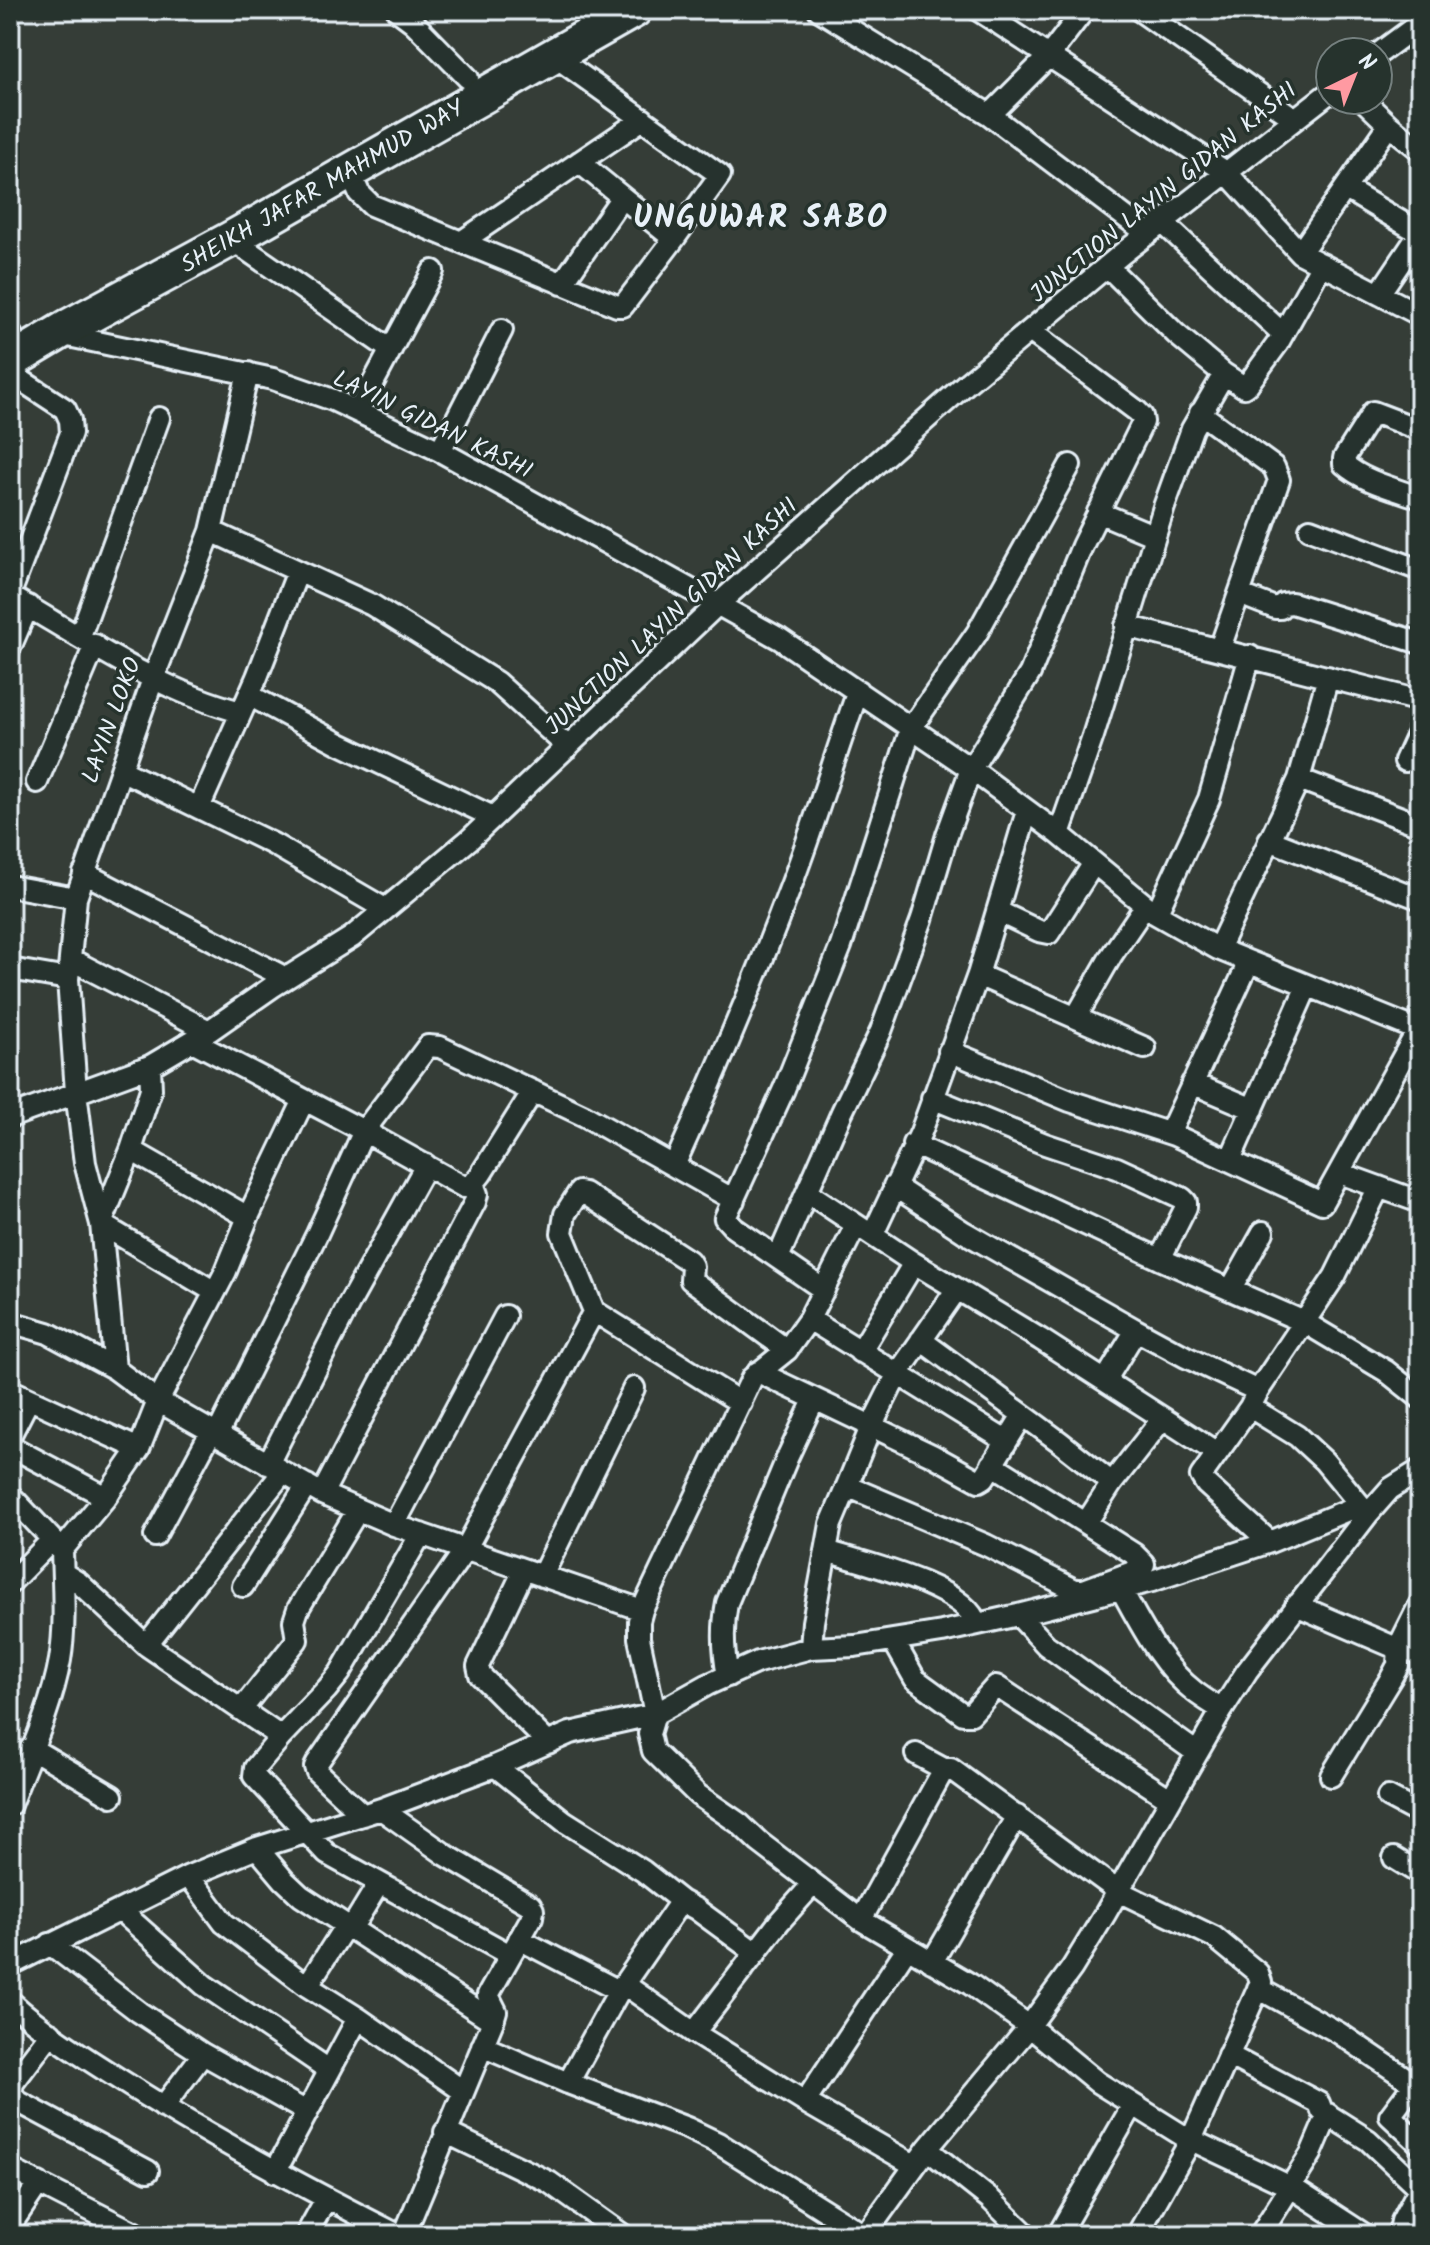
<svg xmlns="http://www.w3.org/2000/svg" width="1430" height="2245" font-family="Kalam,sans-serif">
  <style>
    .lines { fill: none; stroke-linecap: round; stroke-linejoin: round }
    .minor-casing { stroke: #e8f1f8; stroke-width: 26 }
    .primary-casing { stroke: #e8f1f8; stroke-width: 40 }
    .minor { stroke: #26332d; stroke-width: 20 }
    .primary { stroke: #26332d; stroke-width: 34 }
    .labels { text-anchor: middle; stroke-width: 7; stroke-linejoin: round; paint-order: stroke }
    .street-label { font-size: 24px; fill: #e8f1f8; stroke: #26332d }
    .district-label { font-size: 32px; font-weight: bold; letter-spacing: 2px; fill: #e8f1f8; stroke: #26332d }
  </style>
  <rect width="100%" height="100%" fill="#353d37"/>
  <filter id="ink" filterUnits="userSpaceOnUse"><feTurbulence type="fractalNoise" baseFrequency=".0125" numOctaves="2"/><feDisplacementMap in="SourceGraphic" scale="16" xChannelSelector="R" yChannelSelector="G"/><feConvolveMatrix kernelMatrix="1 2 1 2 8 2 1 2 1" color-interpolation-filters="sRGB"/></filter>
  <g filter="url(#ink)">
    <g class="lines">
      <g class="minor-casing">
        <path id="minor" d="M397,10L413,22L468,78
          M819,10L990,115L1148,234
          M978,10L1226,172L1300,253L1420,315
          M1139,10L1295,119
          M1378,54L1420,23
          M553,55L720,175L674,239L579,162
          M1363,100L1389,125L1420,150
          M990,115L1048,57L1084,10
          M349,170L359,193L371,205L617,306H623L674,239
          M1346,189L1420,233
          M1162,222L1283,334
          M231,239L391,350
          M461,242L643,119
          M1300,253L1389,125
          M1107,266L1176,334L1224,374L1244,387L1248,384L1278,343L1322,264
          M562,284L622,197
          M1379,294L1420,233
          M59,334L273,379L333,400L440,451L780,639L971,769L1059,834L1156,914L1218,949L1420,1031
          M10,335L12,336
          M10,373L65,409L70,420L71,433L10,594
          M358,411L433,271
          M1200,413L1274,467L1279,480L1220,648
          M1420,430L1373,412L1344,458V464C1364,482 1396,489 1420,498
          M440,451L502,330
          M1098,512L1155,536
          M1310,529L1420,570
          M211,531L372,605L496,682L568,747
          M1239,594L1275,608H1280L1283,604L1292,603L1420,643
          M10,596C84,639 157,690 241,712
          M1126,626L1420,701
          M80,636L159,418
          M10,648L28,606
          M249,695L338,743L493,817
          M1405,761L1420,728
          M121,770L273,844L385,909
          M1299,779L1420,825
          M37,782L95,645
          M199,808L257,677L298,571
          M1059,834L1093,736L1164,507L1192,429L1224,374
          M1269,840L1420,899
          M84,873L286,978
          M10,886L76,898
          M997,911L1039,931L1049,933L1094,863
          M1156,914L1209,799L1250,656
          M1218,949L1299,779L1328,677
          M70,959L209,1031
          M1249,962L1171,1130L1174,1135L1322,1203L1418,1030
          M10,969L68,979
          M978,975L1145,1048
          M1076,1017L1111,956L1145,906
          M192,1041L364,1131L464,1187L473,1184L481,1174L533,1091
          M949,1051L1070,1101L1174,1135
          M150,1066L151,1089L131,1150L101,1224L215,1292
          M1192,1083L1253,1109
          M932,1098L1045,1144L1117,1168L1182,1198L1186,1202V1207L1160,1259
          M10,1117L150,1066L209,1031L272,987L352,937L470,839L717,605L967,383L1123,253L1330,92
          M913,1144L1160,1259L1304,1322L1386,1371L1420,1398
          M131,1150L248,1217
          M1230,1160L1307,986
          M674,1166C716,1073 756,979 792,883C816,820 835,755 858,691
          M1340,1173L1420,1202
          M894,1186L964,1232L1136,1330L1186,1357L1258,1391
          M807,1192L914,1263L1040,1339L1217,1453
          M856,1225L809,1319L787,1350L752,1378L642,1610L639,1621V1638L655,1714L649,1734L653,1751L698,1795L740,1824L759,1842L861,1920L970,1984L1029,2026L1097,2082L1185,2137L1291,2187L1365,2235
          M873,1234L921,1132L978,975L1027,811
          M778,1258L842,1112L881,1031L922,919L947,835L971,769L1030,673L1082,546L1143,422L1142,416L1137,411L1030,331
          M1231,1289L1263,1232
          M824,1290L734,1228L725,1218L784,1089L841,946L911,728L977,633L1070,465
          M809,1319L1006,1441
          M10,1322L48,1333L115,1369L158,1401L322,1494L394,1525L642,1610
          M921,1340L1060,1442L1112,1483
          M860,1352L914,1263
          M115,1369L101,1224L85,1163L76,1092L68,979L76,898L153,679L211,531L248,373
          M758,1372L932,1455L979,1481L984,1478L1023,1415
          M1105,1381L1136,1330
          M10,1390L139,1449
          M741,1403L594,1311L562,1233L565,1214L579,1192L584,1193L689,1261L692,1266L691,1280L787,1350
          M1250,1407L1297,1436L1324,1461L1367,1513
          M217,1435L317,1234L364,1131L428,1046L440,1047L585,1116L734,1200
          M10,1436L29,1399
          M10,1446L106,1497
          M268,1464L349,1304L426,1165
          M847,1486L986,1545L1075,1590H1084L1141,1569L1144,1564L1134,1554L992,1464
          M322,1494L475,1202L477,1194L473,1184
          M10,1495L62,1550
          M1086,1523L1112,1483L1163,1418
          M394,1525L505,1316
          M421,1534L340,1673L327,1689L281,1737L255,1768L254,1776L327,1854L510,1955
          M155,1536L211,1432
          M1270,1542L1206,1484L1201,1476L1250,1407L1258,1391L1335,1276L1379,1187
          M826,1551C861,1562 967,1587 976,1624
          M524,1570L478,1666L480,1675L548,1743
          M63,1573L79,1583L146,1645L281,1737
          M542,1576L634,1388
          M10,1583L52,1540
          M243,1586L307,1485
          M1121,1589C1141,1625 1161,1666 1195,1692C1204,1699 1213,1704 1222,1710
          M1296,1605L1394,1647L1399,1646L1420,1654
          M1018,1615L1046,1645L1197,1753
          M893,1640L915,1679L963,1714H971L996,1686L1170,1799
          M146,1645L283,1472
          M811,1648L813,1622L831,1524L847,1486L871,1427L897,1375L957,1289
          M728,1676C723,1651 722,1628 727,1603L788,1456L814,1400
          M241,1710L297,1640L294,1621L298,1609L358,1510
          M31,1748L112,1796
          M916,1754L944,1769H951L1118,1891L1214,1937L1258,1973L1261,1982L1191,2140L1137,2235
          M495,1766L564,1821L643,1871L681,1901L696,1909L756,1953
          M1331,1776L1391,1678L1398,1665L1399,1646L1420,1604
          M1388,1797L1420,1814
          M10,1805C28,1758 51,1710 60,1660C66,1624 63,1587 62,1550L106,1497L139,1449L158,1401L226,1271L248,1217L304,1100
          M381,1809L446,1855L530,1905L533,1910L532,1917L488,1995L496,2011L493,2021L404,2235
          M363,1815L317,1772L315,1767L317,1763L465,1550L594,1311
          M257,1848L284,1880L301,1896L493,2021
          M1394,1858L1420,1874
          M189,1876L224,1923L307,1986L358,2018L463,2091
          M121,1911L204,1985L329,2070
          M861,1920L944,1769
          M351,1929L379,1883
          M519,1939L619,1991
          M50,1944L139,2012L203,2054L307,2112
          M932,1962L1017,1816
          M10,1965L189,1876L257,1848L381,1809L495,1766L570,1733L655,1714L707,1685L758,1662L811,1648L855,1646L942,1632L1018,1615L1152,1581L1270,1542L1360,1505
          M624,1984L694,2033L805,2102L914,2165
          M307,1986L346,1925
          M1258,1988L1339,2033L1413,2083
          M10,2001C46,2034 89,2060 130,2086C217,2141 307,2189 398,2235
          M51,2033L13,2083L11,2094L17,2101L148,2171
          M694,2033L780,1921L813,1884
          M482,2046L568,2083L687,2128L718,2143L864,2235
          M1228,2055L1319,2103L1322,2111L1368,2140L1419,2188
          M1420,2076L1390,2116L1420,2144
          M568,2083L619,1991L681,1901
          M805,2102L907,1948
          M163,2107L203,2054
          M445,2132L549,2182L623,2235
          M927,2149L990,2199L1027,2235
          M10,2169L139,2235
          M275,2172L358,2018
          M10,2226L39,2183
          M306,2235L326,2199
          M865,2235L927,2149L1025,2032L1072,1968L1105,1914L1222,1710L1247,1671L1368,1514L1390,1489L1420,1470
          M1058,2235L1133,2105
          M1260,2235L1311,2154L1328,2114
          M1399,2235L1402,2221L1420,2187"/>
      </g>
      <g class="primary-casing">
        <path id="primary" d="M10,362L70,326L231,239L634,10"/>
      </g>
      <use href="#minor" class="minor"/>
      <use href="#primary" class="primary"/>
    </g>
  </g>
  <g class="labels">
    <g class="street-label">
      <text transform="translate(322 186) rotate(-30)" y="8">SHEIKH JAFAR MAHMUD WAY</text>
      <text transform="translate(1163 192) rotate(-39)" y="8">JUNCTION LAYIN GIDAN KASHI</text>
      <text transform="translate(433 424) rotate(26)" y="8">LAYIN GIDAN KASHI</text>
      <text transform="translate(671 616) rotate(-43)" y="8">JUNCTION LAYIN GIDAN KASHI</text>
      <text transform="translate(111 720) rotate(-70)" y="8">LAYIN LOKO</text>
    </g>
    <g class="district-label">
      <text x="761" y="227">UNGUWAR SABO</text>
    </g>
  </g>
  <rect width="1430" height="2245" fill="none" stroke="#26332d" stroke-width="40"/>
  <rect x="20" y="20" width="1390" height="2205" fill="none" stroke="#e8f1f8" stroke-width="3" filter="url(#ink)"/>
  <g transform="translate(1354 76) rotate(43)"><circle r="38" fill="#26332d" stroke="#747f7e" stroke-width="2"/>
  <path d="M0-6L14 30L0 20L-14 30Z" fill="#ff9aa2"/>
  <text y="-12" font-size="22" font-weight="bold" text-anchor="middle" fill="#e8f1f8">N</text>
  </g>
</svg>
